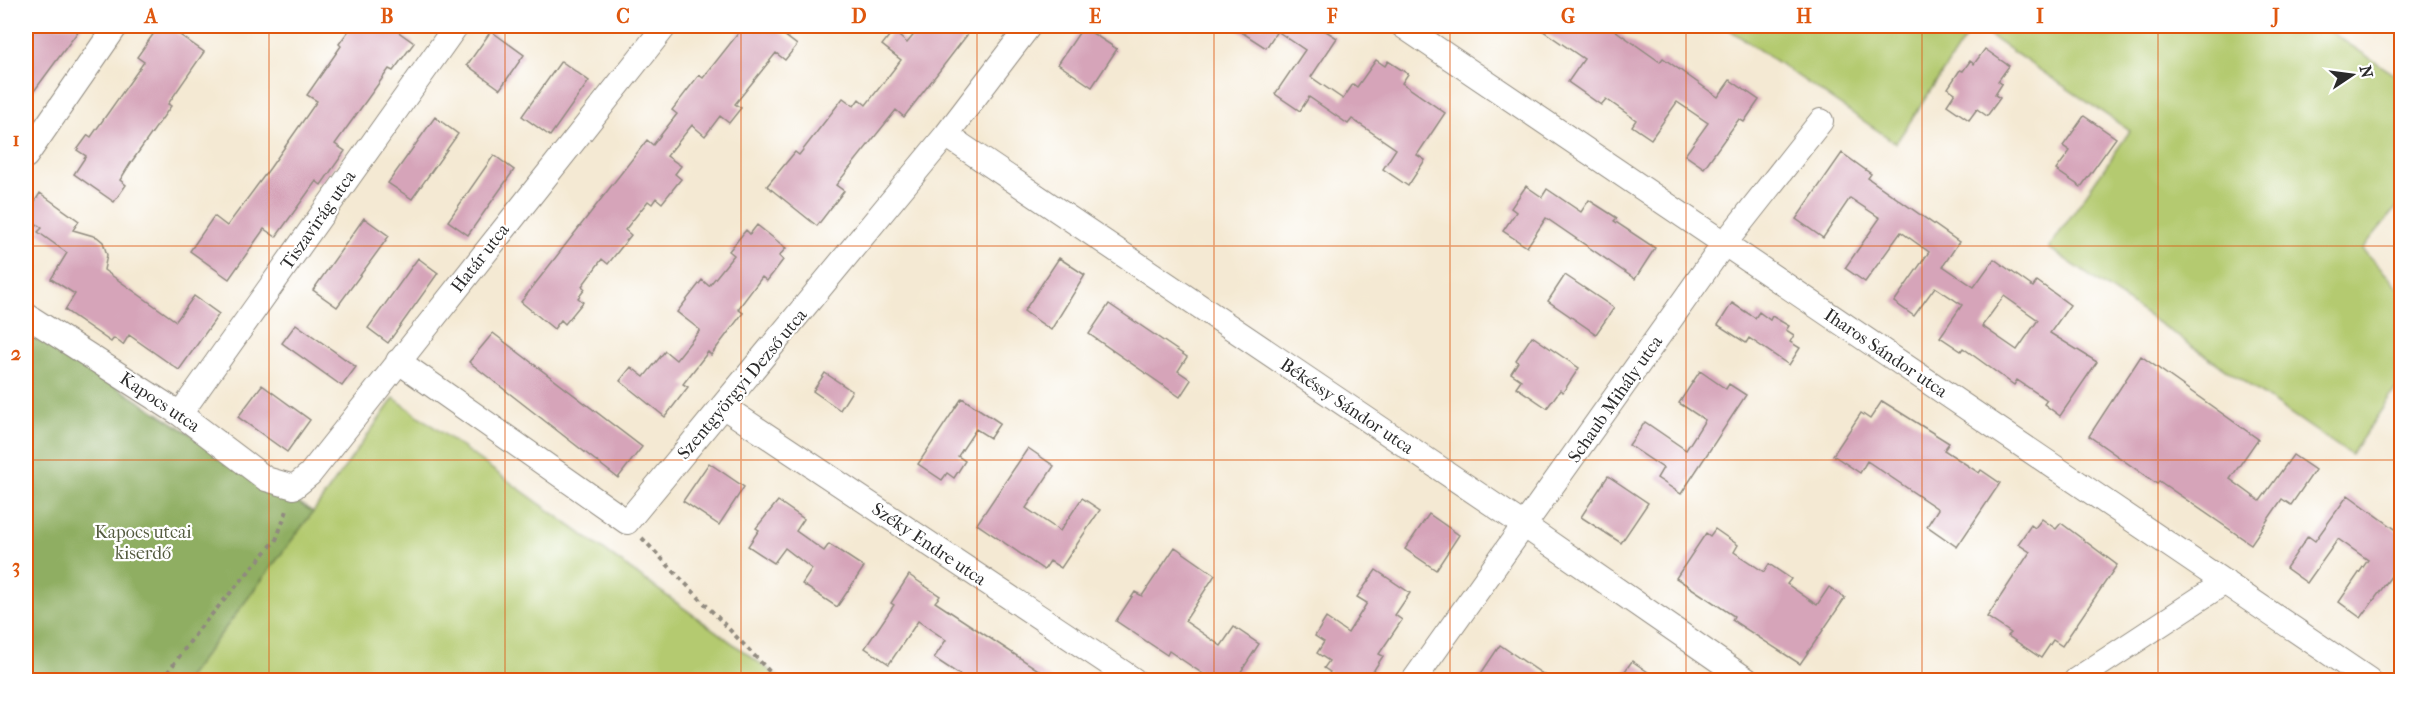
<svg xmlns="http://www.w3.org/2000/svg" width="2427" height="706" font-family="'IM FELL French Canon',serif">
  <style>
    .green { fill: #b4ca6f; stroke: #707a4d; stroke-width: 1.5 }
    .forest { fill: #8fae62; stroke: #5d6c46; stroke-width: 1.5 }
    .building { fill: #d6a4b9; fill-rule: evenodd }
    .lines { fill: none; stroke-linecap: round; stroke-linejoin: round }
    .minor-casing { stroke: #908a7f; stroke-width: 26 }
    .path { stroke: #908a7f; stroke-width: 4; stroke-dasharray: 4.5 4.5; stroke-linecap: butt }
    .minor { stroke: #fff; stroke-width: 24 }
    .grid { fill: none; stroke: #df570e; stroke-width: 1.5; stroke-opacity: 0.55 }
    .labels { text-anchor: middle; stroke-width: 4.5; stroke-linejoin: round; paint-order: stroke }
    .street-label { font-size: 18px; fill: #2b2b2b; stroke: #fff }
    .park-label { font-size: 18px; fill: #545b3f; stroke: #fff }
    .neatline { fill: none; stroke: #df570e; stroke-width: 2 }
    .grid-label { font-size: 20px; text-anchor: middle; font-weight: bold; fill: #df570e }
  </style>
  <rect width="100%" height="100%" fill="#fff"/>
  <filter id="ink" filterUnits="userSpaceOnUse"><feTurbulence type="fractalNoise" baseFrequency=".0167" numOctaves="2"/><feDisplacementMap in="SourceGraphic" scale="12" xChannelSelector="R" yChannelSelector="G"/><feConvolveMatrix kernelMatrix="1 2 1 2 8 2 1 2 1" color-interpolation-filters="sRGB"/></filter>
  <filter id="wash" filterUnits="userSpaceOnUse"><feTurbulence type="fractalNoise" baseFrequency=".008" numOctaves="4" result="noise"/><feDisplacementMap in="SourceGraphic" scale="24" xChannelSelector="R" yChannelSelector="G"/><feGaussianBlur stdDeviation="1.35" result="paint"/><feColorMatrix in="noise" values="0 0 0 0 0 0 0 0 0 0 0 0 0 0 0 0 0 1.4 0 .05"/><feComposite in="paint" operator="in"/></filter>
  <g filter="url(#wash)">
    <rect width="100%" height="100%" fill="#f4e9d3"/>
    <path class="green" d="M1724,26H1973L1896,143Z
      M1975,26H2322L2401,79V202L2362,249L2401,290V381L2351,455L2049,248L2130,131Z
      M394,398L783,680H186L313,512Z"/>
    <path class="forest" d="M26,329L313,512L186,680H26Z"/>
    <g id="blocks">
      <path class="building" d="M26,26H82L26,102Z
        M159,26H167L204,52L168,104L171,106L130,164L120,180L126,185L114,202L74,174L86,156L77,150L88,135L91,137L144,62L137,57Z
        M352,26H390L414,43L393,71L389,69L335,144L345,151L321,185L316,181L276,237L264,229L229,279L190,251L214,216L227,226L270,168L317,101L307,95L341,46L339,44Z
        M744,26H772L797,45L785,60L776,53L735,104L741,108L729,123L720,116L705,136L692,125L667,156L681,166L675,174L681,179L662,203L656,198L652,204L648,201L625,230L631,235L608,264L602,259L582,286L585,289L578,298L583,302L565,324L561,320L554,329L521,302L647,140L653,145L677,114L672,110L699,75L703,78Z
        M921,26H974L904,117L896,110L836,185L844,191L817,226L767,186L795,152L799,155L843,98L854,106L859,99L866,105L901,60L882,45L893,31L907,43Z
        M1232,26H1318L1337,38L1311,77L1343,99L1353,84L1357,87L1376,60L1385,66L1388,61L1408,74L1402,83L1445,113L1417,155L1425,160L1408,186L1383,169L1396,149L1352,119L1348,124L1309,97L1300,111L1275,94L1305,50L1277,31L1266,48Z
        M1536,26H1609L1660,62L1663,58L1718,97L1730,80L1759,100L1744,122L1739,119L1704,168L1685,155L1708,123L1677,102L1651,139L1632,126L1636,120L1606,99L1601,105L1568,82L1584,59Z
        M1083,27L1117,49L1092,87L1058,64Z
        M491,31L524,55L500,89L467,65Z
        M1985,49L2009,66L1998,81L2002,84L1995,95L2000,98L1987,116L1977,109L1969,120L1947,105L1955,93L1948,88L1960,70L1963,71L1970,61L1974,64Z
        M561,61L589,81L550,136L522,116Z
        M2084,116L2116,138L2081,187L2056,170L2070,151L2063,146Z
        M435,117L458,134L412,199L388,183Z
        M1842,153L1871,174L1868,178L1959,242L1943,266L1974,287L1994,259L2033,287L2037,281L2070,305L2050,333L2097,362L2060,416L2044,404L2047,400L2017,380L2014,385L1963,348L1961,351L1940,337L1962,305L1935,287L1914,316L1894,302L1929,252L1901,232L1865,282L1845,268L1880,218L1850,198L1823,238L1796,219ZM2004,296L2038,320L2017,350L1982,326Z
        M494,155L514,170L468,235L448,221Z
        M1526,186L1542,197L1547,189L1581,212L1589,200L1617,218L1614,221L1655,248L1635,279L1546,218L1527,247L1503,231L1516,212L1511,208Z
        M40,193L79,221L73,230L97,237L103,242L107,255L104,270L176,321L194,296L219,314L179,370L129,335L123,345L114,338L111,342L65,310L75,294L51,279L67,253L38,232L42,228L26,216Z
        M364,218L389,236L337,307L313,290Z
        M757,225L786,248L779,256L783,260L767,281L762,277L738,309L743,313L711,355L708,352L683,384L688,387L665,417L620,381L631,367L644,377L665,351L676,360L700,330L677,312L702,280L709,286L734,255L729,251L746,230L750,234Z
        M418,258L438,273L388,343L368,328Z
        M1059,258L1085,275L1051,330L1024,311Z
        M1565,275L1614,308L1596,334L1548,301Z
        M1732,303L1755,318L1759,312L1770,320L1772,316L1789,326L1786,330L1794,335L1790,342L1800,348L1789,365L1749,338L1746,343L1718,325Z
        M1109,304L1187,357L1178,371L1191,380L1180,397L1089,334Z
        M296,324L356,367L342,386L282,343Z
        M493,333L642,447L618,478L469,362Z
        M1532,336L1579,368L1563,392L1560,390L1547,408L1516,387L1521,380L1511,373L1518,362L1516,360Z
        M2141,356L2258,439L2230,479L2260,501L2293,455L2315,470L2291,505L2282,499L2251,544L2159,481L2157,484L2089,436Z
        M1700,371L1726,389L1729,384L1746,395L1681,494L1657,478L1663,468L1629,445L1645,422L1686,450L1705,420L1679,403Z
        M825,373L852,391L840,410L813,391Z
        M262,385L310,420L287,452L238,417Z
        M962,398L1000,423L990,438L976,429L958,456L965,461L954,478L947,473L942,480L918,464Z
        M1882,401L1949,443L1944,450L1979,473L1981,470L2000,483L1957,547L1927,526L1938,509L1867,461L1860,473L1833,455L1861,413L1870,419Z
        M1028,448L1054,466L1026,508L1060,531L1082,498L1100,510L1061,568L1050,561L1044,570L977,524Z
        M709,463L744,487L719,525L683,501Z
        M1608,476L1648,503L1621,543L1581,517Z
        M2348,495L2402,534V561L2361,618L2339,602L2368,560L2338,539L2307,583L2286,568L2308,536L2315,541Z
        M778,501L804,519L796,531L824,551L829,544L864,567L837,607L802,584L812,569L785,548L774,563L748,546L759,530L756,528Z
        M1429,514L1459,535L1436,570L1405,549Z
        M2042,519L2056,529L2061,523L2117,565L2062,646L2053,640L2041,658L2008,636L2011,633L1987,617L2030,552L2018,544L2031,525L2035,528Z
        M1715,529L1738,545L1734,552L1764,572L1769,564L1791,579L1787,584L1817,605L1829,587L1845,598L1800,664L1732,620L1734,616L1676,578L1706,533L1710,536Z
        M1175,547L1215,575L1185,621L1221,646L1234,627L1259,644L1235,681H1198L1203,674L1169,651L1167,655L1116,621L1135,592L1142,596Z
        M1376,570L1410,593L1395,615L1402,620L1379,654L1383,656L1367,681H1324L1330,672L1324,668L1329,661L1317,653L1324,642L1315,636L1326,618L1348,633L1367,603L1357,597Z
        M909,575L940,596L935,602L1055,681H969L934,658L946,640L918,621L889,664L865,648L894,605L891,603Z
        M1500,645L1553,681H1476Z
        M1632,661L1661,681H1618Z"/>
    </g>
  </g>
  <g filter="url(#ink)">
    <use href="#blocks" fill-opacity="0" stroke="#908a7f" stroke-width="1.5"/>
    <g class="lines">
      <g class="minor-casing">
        <path id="minor" d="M1403,26L2369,680
          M946,135L1525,526L1747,680
          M26,156L116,26
          M26,315L180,414L266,479L294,487L310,474L665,26
          M398,361L627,522L946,135L1029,26
          M724,407L1134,680
          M180,414L456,26
          M1414,680L1724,244L1821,121
          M2076,680L2225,582"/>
      </g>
      <path class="path" d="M642,538L769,671L782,680
        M162,680L200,628L276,540L288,508"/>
      <use href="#minor" class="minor"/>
    </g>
  </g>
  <path class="grid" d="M269,26V680M505,26V680M741,26V680M977,26V680M1214,26V680M1450,26V680M1686,26V680M1922,26V680M2158,26V680M26,246H2402M26,460H2402"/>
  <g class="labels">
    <g class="street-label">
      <text transform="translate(318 220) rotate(-55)" y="6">Tiszavirág utca</text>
      <text transform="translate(480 258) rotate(-52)" y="6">Határ utca</text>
      <text transform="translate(1886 353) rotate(34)" y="6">Iharos Sándor utca</text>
      <text transform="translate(742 384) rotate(-50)" y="6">Szentgyörgyi Dezső utca</text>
      <text transform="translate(1615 399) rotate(-55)" y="6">Schaub Mihály utca</text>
      <text transform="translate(160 402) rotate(34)" y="6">Kapocs utca</text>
      <text transform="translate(1347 406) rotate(34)" y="6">Békéssy Sándor utca</text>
      <text transform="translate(929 544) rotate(34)" y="6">Széky Endre utca</text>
    </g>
    <g class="park-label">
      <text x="143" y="538">Kapocs utcai<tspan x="143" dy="21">kiserdő</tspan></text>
    </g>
  </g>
  <rect width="2427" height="706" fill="none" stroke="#fff" stroke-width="66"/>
  <g transform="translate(2352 75) rotate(77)" stroke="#ffffff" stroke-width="4.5" paint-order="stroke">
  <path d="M0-4.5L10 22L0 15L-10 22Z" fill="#2b2b2b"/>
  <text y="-9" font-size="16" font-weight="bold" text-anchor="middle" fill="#2b2b2b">N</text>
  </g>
  <rect x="33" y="33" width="2361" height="640" class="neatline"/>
  <g class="grid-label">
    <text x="151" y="23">A</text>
    <text x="387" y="23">B</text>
    <text x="623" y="23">C</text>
    <text x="859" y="23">D</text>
    <text x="1095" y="23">E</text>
    <text x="1332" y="23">F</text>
    <text x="1568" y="23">G</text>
    <text x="1804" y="23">H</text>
    <text x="2040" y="23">I</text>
    <text x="2276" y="23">J</text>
    <text x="16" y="146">1</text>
    <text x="16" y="360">2</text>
    <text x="16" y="573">3</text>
  </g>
</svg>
